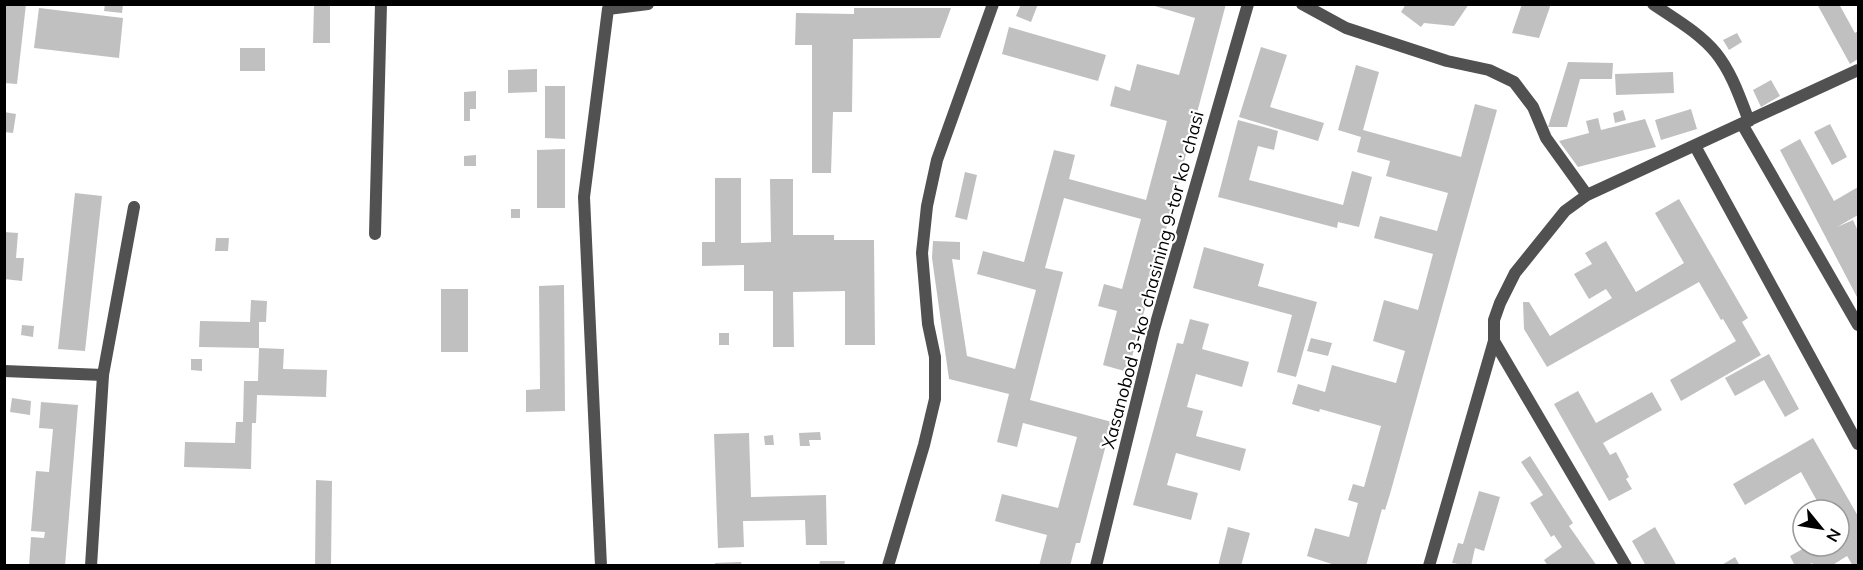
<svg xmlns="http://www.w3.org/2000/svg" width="1863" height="570" font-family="Mulish,sans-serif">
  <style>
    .building { fill: #c0c0c0 }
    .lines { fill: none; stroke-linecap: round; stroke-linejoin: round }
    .service { stroke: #515151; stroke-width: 12 }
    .minor { stroke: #515151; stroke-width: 12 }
    .labels { text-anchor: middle; stroke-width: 4.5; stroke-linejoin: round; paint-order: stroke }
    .street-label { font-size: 18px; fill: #000; stroke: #fff }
  </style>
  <rect width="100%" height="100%" fill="#fff"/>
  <path class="building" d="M4,4H26L17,84L4,83Z
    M105,4H123L122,13L104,11Z
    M314,4H330V43H313Z
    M1021,4H1038L1031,22L1016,16Z
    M1148,4H1226L1128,372L1103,365L1117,311L1098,306L1104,284L1122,289L1141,219L1064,198L1045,268L1063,272L1030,400L1112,422L1080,543H1076L1070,566H1039L1047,535L995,521L1002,494L1058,508L1077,437L1023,423L1017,447L997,442L1009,394L949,379L932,258L933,241L960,242V260L952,259L967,356L1015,369L1036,290L977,274L983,251L1024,262L1054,150L1075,155L1069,179L1146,200L1167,121L1110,106L1115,86L1130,91L1137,64L1179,75L1195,18Z
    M1406,4H1469L1454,26L1424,23L1421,27L1401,12Z
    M1522,4H1551L1539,38L1512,33Z
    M1817,4H1839L1855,33L1858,31V59L1850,64Z
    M39,8L123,18L119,58L34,48Z
    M854,8H951L940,38L853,39L852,112H833L831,173H812V45H795L796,13L854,14Z
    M1009,27L1106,55L1098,81L1002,54Z
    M1737,33L1742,42L1729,50L1723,40Z
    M1261,47L1287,55L1270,107L1324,123L1318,141L1239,117Z
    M240,48H265V71H240Z
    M1568,62L1613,63L1612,79H1580L1567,127H1548Z
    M1356,65L1379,72L1363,130L1461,157L1475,104L1497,110L1390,494L1385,510L1382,509L1366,566H1338L1307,556L1315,528L1349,537L1358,503L1348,500L1353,484L1364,487L1381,426L1320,409L1319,412L1292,404L1298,384L1325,392L1332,365L1396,383L1405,351L1373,341L1384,300L1418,310L1433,254L1374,238L1380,216L1437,231L1448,193L1386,176L1390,161L1357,152L1361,137L1338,130Z
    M537,69V92L508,93V70Z
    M1673,72L1674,93L1616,95L1615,74Z
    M1771,80L1780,96L1761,107L1753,90Z
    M545,86H565V139L545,138Z
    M476,91V109H470V121H464V92Z
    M1691,109L1697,129L1661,140L1655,120Z
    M1623,110L1626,120L1615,123L1613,113Z
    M4,112L16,114L13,133L4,132Z
    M1598,118L1601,130L1645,119L1656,147L1578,167L1559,141L1589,133L1586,121Z
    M1238,120L1278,131L1274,150L1258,146L1249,180L1343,205L1352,171L1372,177L1359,227L1338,222L1337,228L1218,197Z
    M1830,124L1847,157L1832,165L1814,132Z
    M1800,139L1834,201L1858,187V215L1837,227L1853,220L1858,231V299L1780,150Z
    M565,149V208H537V150Z
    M476,155V166H464V156Z
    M965,172L977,175L967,220L955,217Z
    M715,178H741V243L771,242L770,179H793V235H834V240H874L875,345H845V291L793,292L794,347H773V291H744V265L702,266V242H715Z
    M75,193L102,196L85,351L58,349Z
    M1679,199L1748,318L1742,322L1761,355L1681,401L1670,380L1736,341L1723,319L1721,320L1699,282L1547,367L1524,329L1523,302H1529L1550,336L1612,298L1606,289L1589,299L1574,274L1592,264L1585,253L1606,241L1636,292L1684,263L1655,213Z
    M511,209H520V218H511Z
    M4,232L18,233L16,258H24L22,281L4,279Z
    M216,238H229L228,251H215Z
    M1204,247L1264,264L1258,286L1317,302L1296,377L1277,372L1292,315L1193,288Z
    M564,285L565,411L526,412V390L540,389L539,286Z
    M441,289H468V352H441Z
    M251,300L267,301L266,322H259V348L199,347L200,321L250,322Z
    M1190,319L1209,324L1202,349L1249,362L1242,387L1196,374L1187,407L1203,411L1196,436L1246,449L1240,471L1176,453L1167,485L1198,493L1191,520L1133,505L1177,343L1183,344Z
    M22,325L34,326L33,337L21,335Z
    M719,333H729V345H719Z
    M1311,338L1332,343L1328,356L1307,351Z
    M259,348L284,349L283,369L327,370L326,397L257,395L256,423H252L251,469L184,467L185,442L235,443L236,422H243L244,381H258Z
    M1769,354L1799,409L1785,417L1764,380L1735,396L1725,378Z
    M191,359H202V371L191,370Z
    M1578,391L1596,423L1652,392L1662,410L1603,443L1610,455L1616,452L1629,477L1626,479L1632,489L1609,501L1554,404Z
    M12,398L31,401L30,415L10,412Z
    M41,402L78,405L65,566H29L31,537L44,538L45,532L31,531L36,471L49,472L53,429L39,428Z
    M820,432L821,440H809L810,446H800L799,433Z
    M749,433L751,497L826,495L827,545H806L805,520L743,521L744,547L718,548L714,434Z
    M773,435L774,445H765L764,436Z
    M1813,438L1858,516V566H1853L1847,556L1831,566H1814L1812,563L1807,566H1795L1790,556L1808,546H1839V510H1822L1801,472L1745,505L1733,484Z
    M1530,456L1573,523L1569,526L1597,566H1548L1544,560L1562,547L1554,535L1551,537L1530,503L1543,495L1521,462Z
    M316,480L332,481L331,566H315Z
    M1479,491L1500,497L1484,551L1475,548L1471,566L1452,563L1458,543L1463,544Z
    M1228,527L1250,533L1241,566H1218Z
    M1655,527L1677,566H1646L1632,541Z
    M1735,557L1740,566H1720Z
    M820,561H845L844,566H819Z
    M741,562L742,566H715V563Z"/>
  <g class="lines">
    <path class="service" d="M91,566L103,375L134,207
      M601,566L584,197L608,9L648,4"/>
    <path class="minor" d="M1302,4L1346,28L1447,61L1489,70L1514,82L1533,107L1546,138L1587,195
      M1653,4C1675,19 1700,33 1716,53C1732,73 1740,98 1749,121
      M1742,124L1858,325
      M1695,146L1858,444
      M375,234L381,4
      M1494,341L1626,566
      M4,371L103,375
      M888,566L924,445L935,399V357L928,324L922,253L927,206L937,160L993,4
      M1096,566L1154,330L1248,4
      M1429,566L1494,341V320L1500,303L1515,273L1565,211L1587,195L1858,70"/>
  </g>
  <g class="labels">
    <g class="street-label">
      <text transform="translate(1153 280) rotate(-75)" y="6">Xasanobod 3-koʻchasining 9-tor koʻchasi</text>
    </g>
  </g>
  <rect width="1863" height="570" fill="none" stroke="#000000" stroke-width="12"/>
  <g transform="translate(1821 528) rotate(120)"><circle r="28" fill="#ffffff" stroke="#999999" stroke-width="1.5"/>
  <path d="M0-4.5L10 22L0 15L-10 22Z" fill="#000000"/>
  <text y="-9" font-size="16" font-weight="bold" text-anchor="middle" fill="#000000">N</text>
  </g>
</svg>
